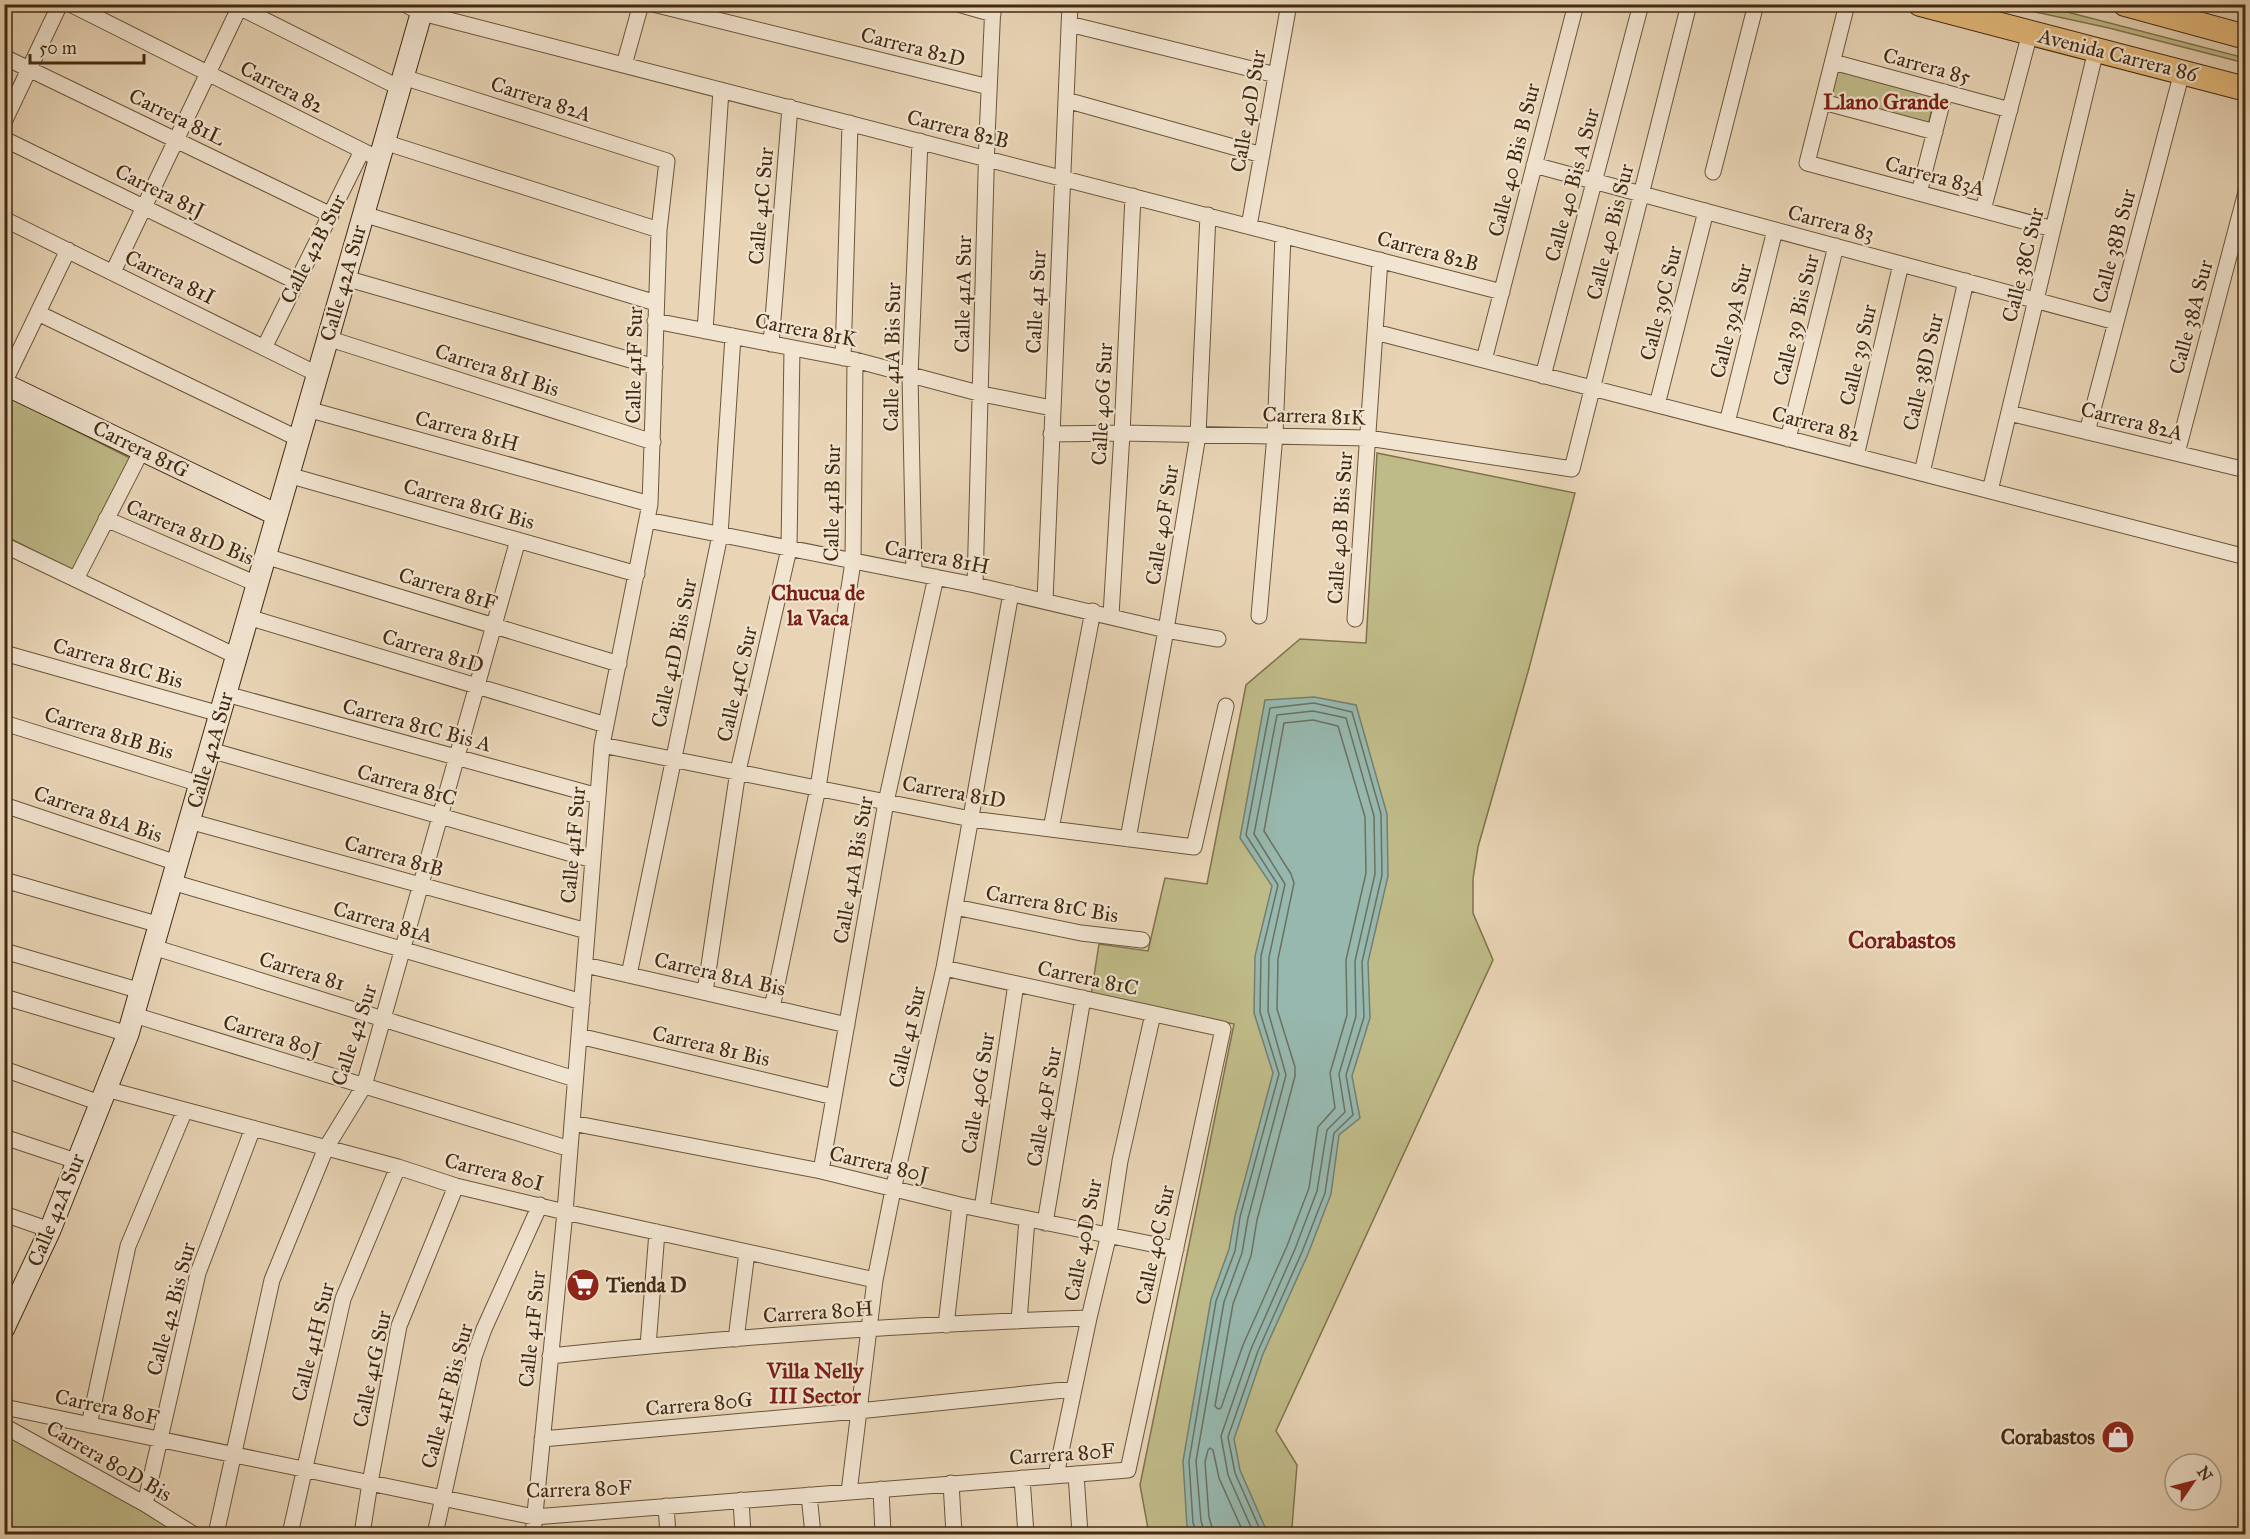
<svg xmlns="http://www.w3.org/2000/svg" width="2250" height="1539" font-family="'IM FELL Great Primer',serif">
  <style>
    .green { fill: #bfbb88; stroke: #80724d; stroke-width: 1.5 }
    .water { fill: #97b8af; stroke: #757f70; stroke-width: 1.5 }
    .lines { fill: none; stroke-linecap: round; stroke-linejoin: round }
    .shore { stroke: #6c7160; stroke-width: 1.5 }
    .street-casing { stroke: #6c553b; stroke-width: 17 }
    .secondary-casing { stroke: #422a12; stroke-width: 23 }
    .primary-casing { stroke: #422a12; stroke-width: 26 }
    .street { stroke: #f1e4d0; stroke-width: 15 }
    .secondary { stroke: #f1e4d0; stroke-width: 21 }
    .primary { stroke: #e4ba7b; stroke-width: 24 }
    .labels { text-anchor: middle; stroke-width: 4.5; stroke-linejoin: round; paint-order: stroke }
    .street-label { font-size: 21px; fill: #422a12; stroke: #f1e4d0 }
    .poi-label { font-size: 21px; font-weight: bold; fill: #422a12; stroke: #f1e4d0; text-anchor: start }
    .neighbourhood-label { font-size: 22px; font-weight: bold; fill: #7a1f14; stroke: #f1e4d0 }
    .quarter-label { font-size: 24px; font-weight: bold; fill: #7a1f14; stroke: #f1e4d0 }
  </style>
  <rect width="100%" height="100%" fill="#e9d5b6"/>
  <filter id="stains"><feTurbulence type="fractalNoise" baseFrequency=".00333" numOctaves="4"/><feColorMatrix values="0 0 0 0 .2 0 0 0 0 .09 0 0 0 0 .02 0 0 0 .5 -.17"/></filter>
  <radialGradient id="worn" r=".72"><stop offset=".6" stop-color="#630" stop-opacity="0"/><stop offset="1" stop-color="#630" stop-opacity=".3"/></radialGradient>
  <path class="green" d="M2003,5H2040L2245,58V63L2109,28Z
    M1837,65L1936,91L1928,126L1829,100Z
    M7,396L130,458L74,571L5,536L4,401Z
    M1377,453L1575,493L1528,672L1478,847L1473,879V913L1493,960L1276,1431L1297,1465L1292,1527L1296,1534H1149L1140,1485L1234,1024L1091,995L1099,944L1148,951L1165,878L1207,884L1246,685L1300,639L1366,643Z
    M5,1434L120,1493L177,1534H5Z"/>
  <path class="water" d="M1314,697L1356,705L1387,814L1388,876L1368,962L1370,1018L1352,1076L1360,1118L1339,1135L1331,1194L1308,1254L1263,1354L1234,1439L1240,1470L1268,1534H1193L1187,1526L1183,1461L1211,1299L1229,1249L1235,1216L1273,1073L1254,1013L1255,956L1272,886L1240,838L1265,700Z"/>
  <g class="lines">
    <path class="shore" d="M1313,720L1338,726L1365,817L1366,873L1346,960L1347,1015L1330,1073L1335,1108L1318,1127L1309,1188L1287,1246L1243,1345L1221,1408L1218,1409L1215,1406L1233,1304L1251,1256L1257,1220L1295,1076V1067L1277,1009L1278,959L1294,883L1291,874L1264,831L1284,723Z
      M1198,1534L1193,1523L1189,1461L1216,1301L1235,1251L1240,1217L1279,1074L1260,1012L1261,956L1278,885L1246,835L1270,708L1314,703L1352,712L1381,814L1382,875L1362,962L1364,1017L1346,1075L1353,1115L1334,1133L1325,1193L1302,1252L1258,1351L1228,1437L1235,1473L1262,1534
      M1205,1534L1201,1521L1196,1461L1224,1302L1242,1253L1248,1218L1286,1075L1268,1011L1269,957L1285,884L1254,834L1277,715L1313,711L1346,718L1374,816L1375,874L1355,961L1356,1016L1339,1074L1345,1112L1327,1130L1317,1191L1295,1249L1251,1349L1221,1436L1228,1475L1254,1534
      M1214,1534L1209,1517L1205,1462L1208,1450L1210,1448L1213,1450L1219,1478L1244,1534"/>
    <g class="street-casing">
      <path id="street" d="M70,4L379,159
        M233,4L400,88
        M404,4L422,13L1502,292
        M653,4L989,87
        M958,4L993,14
        M1847,4L1807,163L2053,229
        M1069,24L1276,75
        M4,57L331,215
        M1833,62L2010,110
        M624,65L641,4
        M403,77L667,161L659,230L650,504L602,745L565,1212L533,1534
        M1066,100L1262,155
        M1823,102L1935,132
        M4,122L60,4
        M4,139L297,282
        M384,142L659,230
        M1534,165L2116,322
        M1713,172L1756,4
        M1919,193L1945,92
        M1983,210L2030,33
        M363,214L656,303
        M4,219L317,374
        M1249,226L1289,4
        M113,272L241,4
        M345,278L655,367
        M38,313L299,439
        M655,321L855,360L982,394L1052,408
        M705,331L721,90
        M1375,332L2246,557
        M327,338L653,442
        M771,344L790,107
        M264,348L362,151
        M843,358L850,123
        M1484,360L1576,4
        M1543,376L1641,4
        M4,383L68,250
        M1657,405L1706,211
        M307,409L650,504
        M2009,413L2246,470
        M1727,423L1775,230
        M2087,432L2182,72
        M1051,434L1122,433L1368,438L1572,469L1689,4
        M1788,439L1836,246
        M2177,453L2246,192
        M1856,456L1901,264
        M1922,473L1966,281
        M288,475L637,574
        M1990,491L2096,50
        M106,519L257,584
        M647,520L975,585L1166,630L1218,639
        M4,545L236,656
        M265,556L619,664
        M914,573L910,375L920,141
        M76,579L142,450
        M975,585L987,137L993,4
        M1045,601L1070,4
        M1111,615L1122,433L1133,196
        M1259,616L1275,435L1283,235
        M248,617L606,725
        M1355,619L1380,260
        M4,653L220,714
        M226,694L598,796
        M4,723L200,784
        M602,745L971,819L1194,847L1226,706
        M210,750L593,860
        M4,805L177,863
        M189,821L587,931
        M1051,829L1093,611
        M1128,839L1166,630L1198,435L1208,215
        M4,880L160,925
        M172,882L582,1002
        M955,907L1081,933L1142,940
        M153,947L575,1079
        M4,951L141,991
        M585,965L847,1025
        M629,975L720,535L733,336
        M705,992L738,771L789,549L792,348
        M4,997L128,1034
        M772,1008L818,788L853,562L855,360
        M134,1015L570,1149
        M579,1036L834,1097
        M4,1069L100,1103
        M106,1089L398,1167L456,1186L565,1212L875,1280
        M572,1123L821,1171L960,1205L1176,1249
        M4,1137L76,1161
        M821,1171L886,802L936,577
        M982,1209L1016,984
        M4,1214L50,1230
        M1045,1223L1083,998
        M1019,1321L1027,1219
        M946,1325L960,1205
        M736,1339L747,1252
        M648,1346L657,1232
        M550,1356C729,1337 909,1324 1089,1318
        M4,1407L534,1517L1128,1470L1223,1029L944,968
        M89,1425L128,1246L185,1110
        M4,1426L145,1504L193,1534
        M542,1439L858,1411L1074,1389
        M1076,1474L1080,1534
        M1056,1475L1089,1318L1109,1234L1120,1161L1153,1014
        M1022,1478L1026,1534
        M951,1483L954,1534
        M881,1489L883,1534
        M849,1492L875,1280L893,1190L944,968L1011,593
        M809,1495L813,1534
        M741,1500L743,1534
        M145,1504L198,1273L253,1128
        M666,1506L668,1534
        M216,1534L272,1280L326,1148L364,1086L518,540
        M290,1534L343,1299L398,1167
        M362,1534L370,1483L399,1326L456,1186
        M435,1534L474,1357L484,1329L540,1205"/>
    </g>
    <g class="secondary-casing">
      <path id="secondary" d="M4,384L277,515
        M4,1328L50,1230L128,1034L424,4"/>
    </g>
    <g class="primary-casing">
      <path id="primary" d="M1920,4L2246,89
        M2125,4L2246,37"/>
    </g>
    <use href="#street" class="street"/>
    <use href="#secondary" class="secondary"/>
    <use href="#primary" class="primary"/>
  </g>
  <defs>
    <g id="supermarket-disc" transform="scale(1.725)"><circle r="9.5" fill="#8f2418" stroke="#f1e4d0"/><path d="M-6-5.5h2.5l.6 2H6L4.5 2H-2.5L-4.4-4H-6ZM-1.5 3.2a1.3 1.3 0 1 0 .1 0ZM3 3.2a1.3 1.3 0 1 0 .1 0Z" fill="#fff"/></g>
    <g id="shop-disc" transform="scale(1.725)"><circle r="9.5" fill="#8f2418" stroke="#f1e4d0"/><path d="M-5-2.5h2.3a2.7 3.5 0 0 1 5.4 0H5L5.5 6h-11ZM-1.5-2.5h3a1.5 2.3 0 0 0-3 0Z" fill="#fff"/></g>
  </defs>
  <g fill-rule="evenodd">
    <use href="#supermarket-disc" x="583" y="1285"/>
    <use href="#shop-disc" x="2118" y="1437"/>
  </g>
  <g class="labels">
    <g class="street-label">
      <text transform="translate(913 47) rotate(14)" y="7">Carrera 82D</text>
      <text transform="translate(2118 55) rotate(14)" y="7">Avenida Carrera 86</text>
      <text transform="translate(1927 66) rotate(15)" y="7">Carrera 85</text>
      <text transform="translate(282 87) rotate(27)" y="7">Carrera 82</text>
      <text transform="translate(541 99) rotate(18)" y="7">Carrera 82A</text>
      <text transform="translate(1248 111) rotate(-80)" y="7">Calle 40D Sur</text>
      <text transform="translate(177 117) rotate(26)" y="7">Carrera 81L</text>
      <text transform="translate(958 129) rotate(14)" y="7">Carrera 82B</text>
      <text transform="translate(1514 160) rotate(-76)" y="7">Calle 40 Bis B Sur</text>
      <text transform="translate(1935 176) rotate(15)" y="7">Carrera 83A</text>
      <text transform="translate(1572 185) rotate(-75)" y="7">Calle 40 Bis A Sur</text>
      <text transform="translate(160 191) rotate(26)" y="7">Carrera 81J</text>
      <text transform="translate(761 206) rotate(-85)" y="7">Calle 41C Sur</text>
      <text transform="translate(1831 223) rotate(15)" y="7">Carrera 83</text>
      <text transform="translate(1610 232) rotate(-76)" y="7">Calle 40 Bis Sur</text>
      <text transform="translate(2114 246) rotate(-75)" y="7">Calle 38B Sur</text>
      <text transform="translate(313 249) rotate(-63)" y="7">Calle 42B Sur</text>
      <text transform="translate(1428 251) rotate(15)" y="7">Carrera 82B</text>
      <text transform="translate(2023 265) rotate(-76)" y="7">Calle 38C Sur</text>
      <text transform="translate(170 277) rotate(26)" y="7">Carrera 81I</text>
      <text transform="translate(343 283) rotate(-74)" y="7">Calle 42A Sur</text>
      <text transform="translate(963 294) rotate(-89)" y="7">Calle 41A Sur</text>
      <text transform="translate(1036 302) rotate(-87)" y="7">Calle 41 Sur</text>
      <text transform="translate(1661 303) rotate(-76)" y="7">Calle 39C Sur</text>
      <text transform="translate(2191 317) rotate(-75)" y="7">Calle 38A Sur</text>
      <text transform="translate(1796 320) rotate(-76)" y="7">Calle 39 Bis Sur</text>
      <text transform="translate(1731 321) rotate(-76)" y="7">Calle 39A Sur</text>
      <text transform="translate(806 330) rotate(11)" y="7">Carrera 81K</text>
      <text transform="translate(1858 355) rotate(-77)" y="7">Calle 39 Sur</text>
      <text transform="translate(892 357) rotate(-89)" y="7">Calle 41A Bis Sur</text>
      <text transform="translate(634 365) rotate(-89)" y="7">Calle 41F Sur</text>
      <text transform="translate(497 370) rotate(18)" y="7">Carrera 81I Bis</text>
      <text transform="translate(1923 372) rotate(-77)" y="7">Calle 38D Sur</text>
      <text transform="translate(1102 404) rotate(-87)" y="7">Calle 40G Sur</text>
      <text transform="translate(1314 416) rotate(2)" y="7">Carrera 81K</text>
      <text transform="translate(2132 421) rotate(14)" y="7">Carrera 82A</text>
      <text transform="translate(1816 424) rotate(14)" y="7">Carrera 82</text>
      <text transform="translate(467 431) rotate(15)" y="7">Carrera 81H</text>
      <text transform="translate(141 449) rotate(26)" y="7">Carrera 81G</text>
      <text transform="translate(832 503) rotate(-89)" y="7">Calle 41B Sur</text>
      <text transform="translate(469 504) rotate(16)" y="7">Carrera 81G Bis</text>
      <text transform="translate(1162 525) rotate(-81)" y="7">Calle 40F Sur</text>
      <text transform="translate(1340 528) rotate(-86)" y="7">Calle 40B Bis Sur</text>
      <text transform="translate(190 532) rotate(23)" y="7">Carrera 81D Bis</text>
      <text transform="translate(937 557) rotate(11)" y="7">Carrera 81H</text>
      <text transform="translate(448 589) rotate(17)" y="7">Carrera 81F</text>
      <text transform="translate(433 651) rotate(17)" y="7">Carrera 81D</text>
      <text transform="translate(674 653) rotate(-78)" y="7">Calle 41D Bis Sur</text>
      <text transform="translate(118 663) rotate(16)" y="7">Carrera 81C Bis</text>
      <text transform="translate(737 684) rotate(-77)" y="7">Calle 41C Sur</text>
      <text transform="translate(417 725) rotate(15)" y="7">Carrera 81C Bis A</text>
      <text transform="translate(109 733) rotate(17)" y="7">Carrera 81B Bis</text>
      <text transform="translate(210 750) rotate(-74)" y="7">Calle 42A Sur</text>
      <text transform="translate(407 785) rotate(16)" y="7">Carrera 81C</text>
      <text transform="translate(954 792) rotate(10)" y="7">Carrera 81D</text>
      <text transform="translate(98 814) rotate(19)" y="7">Carrera 81A Bis</text>
      <text transform="translate(573 845) rotate(-85)" y="7">Calle 41F Sur</text>
      <text transform="translate(394 856) rotate(16)" y="7">Carrera 81B</text>
      <text transform="translate(853 870) rotate(-80)" y="7">Calle 41A Bis Sur</text>
      <text transform="translate(1052 904) rotate(10)" y="7">Carrera 81C Bis</text>
      <text transform="translate(383 922) rotate(16)" y="7">Carrera 81A</text>
      <text transform="translate(302 971) rotate(17)" y="7">Carrera 81</text>
      <text transform="translate(720 974) rotate(13)" y="7">Carrera 81A Bis</text>
      <text transform="translate(1088 978) rotate(12)" y="7">Carrera 81C</text>
      <text transform="translate(354 1035) rotate(-72)" y="7">Calle 42 Sur</text>
      <text transform="translate(272 1036) rotate(17)" y="7">Carrera 80J</text>
      <text transform="translate(907 1037) rotate(-77)" y="7">Calle 41 Sur</text>
      <text transform="translate(711 1046) rotate(13)" y="7">Carrera 81 Bis</text>
      <text transform="translate(978 1093) rotate(-81)" y="7">Calle 40G Sur</text>
      <text transform="translate(1044 1107) rotate(-80)" y="7">Calle 40F Sur</text>
      <text transform="translate(879 1164) rotate(13)" y="7">Carrera 80J</text>
      <text transform="translate(494 1172) rotate(14)" y="7">Carrera 80I</text>
      <text transform="translate(56 1210) rotate(-68)" y="7">Calle 42A Sur</text>
      <text transform="translate(1083 1240) rotate(-79)" y="7">Calle 40D Sur</text>
      <text transform="translate(1155 1245) rotate(-78)" y="7">Calle 40C Sur</text>
      <text transform="translate(171 1309) rotate(-75)" y="7">Calle 42 Bis Sur</text>
      <text transform="translate(818 1312) rotate(-4)" y="7">Carrera 80H</text>
      <text transform="translate(532 1329) rotate(-84)" y="7">Calle 41F Sur</text>
      <text transform="translate(313 1342) rotate(-76)" y="7">Calle 41H Sur</text>
      <text transform="translate(372 1369) rotate(-78)" y="7">Calle 41G Sur</text>
      <text transform="translate(447 1396) rotate(-75)" y="7">Calle 41F Bis Sur</text>
      <text transform="translate(699 1404) rotate(-5)" y="7">Carrera 80G</text>
      <text transform="translate(107 1407) rotate(12)" y="7">Carrera 80F</text>
      <text transform="translate(1062 1454) rotate(-4)" y="7">Carrera 80F</text>
      <text transform="translate(109 1461) rotate(30)" y="7">Carrera 80D Bis</text>
      <text transform="translate(579 1489) rotate(-2)" y="7">Carrera 80F</text>
    </g>
    <g class="poi-label">
      <text x="606" y="1292">Tienda D</text>
      <text x="2095" y="1444" text-anchor="end">Corabastos</text>
    </g>
    <g class="neighbourhood-label">
      <text x="1886" y="109">Llano Grande</text>
      <text x="818" y="600">Chucua de<tspan x="818" dy="25">la Vaca</tspan></text>
      <text x="815" y="1378">Villa Nelly<tspan x="815" dy="25">III Sector</tspan></text>
    </g>
    <g class="quarter-label">
      <text x="1902" y="948">Corabastos</text>
    </g>
  </g>
  <rect width="2250" height="1539" fill="none" stroke="#e9d5b6" stroke-width="24"/>
  <rect x="6" y="6" width="2238" height="1527" fill="none" stroke="#422a12" stroke-width="3"/>
  <rect x="12" y="12" width="2226" height="1515" fill="none" stroke="#422a12" stroke-width="1.5"/>
  <g transform="translate(2193 1482) rotate(55)"><circle r="28" fill="#f1e4d0" stroke="#ab9a84" stroke-width="1.5"/>
  <path d="M0-4.5L10 22L0 15L-10 22Z" fill="#8f2418"/>
  <text y="-9" font-size="16" font-weight="bold" text-anchor="middle" fill="#422a12">N</text>
  </g>
  <path d="M30 54v9h114v-9" fill="none" stroke="#422a12" stroke-width="3"/>
  <text x="39" y="54" font-size="18" fill="#422a12" stroke="#f1e4d0" stroke-width="4.5" paint-order="stroke">50 m</text>
  <rect width="100%" height="100%" filter="url(#stains)"/>
  <rect width="100%" height="100%" fill="url(#worn)"/>
</svg>
